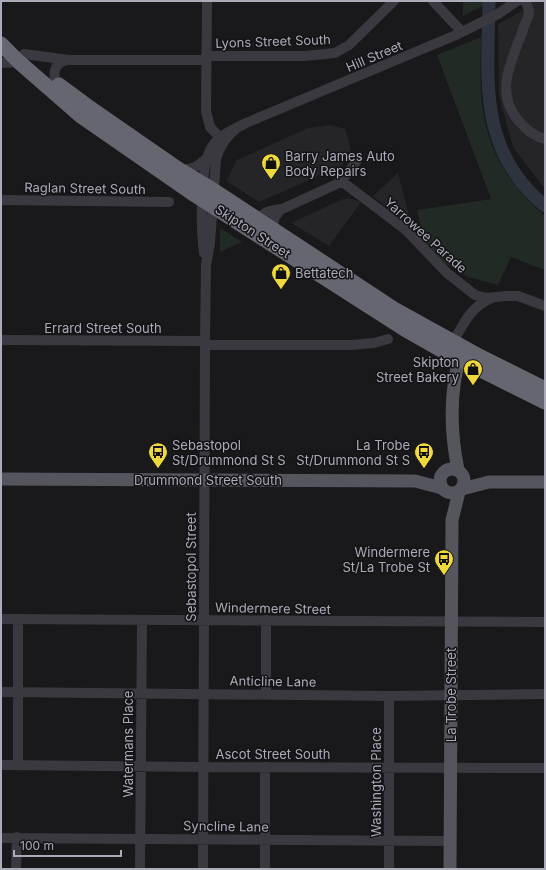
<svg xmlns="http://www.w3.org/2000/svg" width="546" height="870" font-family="Inter,sans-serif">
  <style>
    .built { fill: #252427 }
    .green { fill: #222a25 }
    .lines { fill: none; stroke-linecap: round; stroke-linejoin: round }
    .river { stroke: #2e343e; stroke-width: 13 }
    .minor { stroke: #3a393f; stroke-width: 10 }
    .major { stroke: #55555e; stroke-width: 13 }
    .highway { stroke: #656670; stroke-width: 15 }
    .labels { text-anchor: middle; stroke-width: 3; stroke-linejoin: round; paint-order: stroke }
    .street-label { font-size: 13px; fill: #abacba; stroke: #141315 }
    .poi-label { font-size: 13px; fill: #abacba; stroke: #141315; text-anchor: start }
  </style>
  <rect width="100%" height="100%" fill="#19181a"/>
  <path class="built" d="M532,1H545V187L541,184L513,147L499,96L498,24L529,7Z
    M331,125L345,129L349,141L351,157L339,167L259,202L226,181L237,160L308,128Z
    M398,173L412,226L408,228L373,196Z
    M343,199H352L361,202L329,246L291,223Z"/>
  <path class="green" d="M463,1H492L463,16Z
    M481,37C481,61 479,87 483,111C490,155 511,187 545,216V270L511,257L498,285L468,277L441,261L424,242L417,210L491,199L437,55Z
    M220,228L242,242L220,252Z"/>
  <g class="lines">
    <path class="river" d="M489,1C488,79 477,150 545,206"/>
    <path class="minor" d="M207,1L206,111L210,127L223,141
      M433,1L462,32
      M525,1C527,4 529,9 529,13C528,18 524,25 523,30C512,60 494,92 518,120C526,129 533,136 545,139
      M24,54L69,60H206
      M206,56H305L335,53L349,45L394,1
      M1,63L19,62
      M56,82C52,71 56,62 67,60
      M178,169C193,170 197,167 207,158
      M340,183L356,162
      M1,200L169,202
      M256,224C263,211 268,211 282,209
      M273,230L274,219L280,210L339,183H344L406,230L447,273L475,295L486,298L506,296H518L545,306
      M204,253C201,230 199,163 213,145C221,134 235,129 246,123L456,35L498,14L517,1
      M1,340L205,341
      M453,342C464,323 471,306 492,298
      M205,345H351L374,343L388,339
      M1,619L545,622
      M1,692L389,696L545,694
      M266,695V620
      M389,696V869
      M1,765L203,767L545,768
      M18,765V619
      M265,767V869
      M1,838L450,841
      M16,869L17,837
      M140,869L142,620
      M203,869L205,341L206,265L210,243L216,160C219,146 227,136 238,127"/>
    <path class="major" d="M440 481a12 12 0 1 1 24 0a12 12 0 1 1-24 0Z
      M458,470C450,430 449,389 462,350
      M1,479L415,481L442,488
      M462,489L489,482H545
      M450,869L452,520L459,492"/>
    <path class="highway" d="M1,44L19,62L81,116L195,195L406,330L443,351L545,402
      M59,85L90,108L178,169L213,190L394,309L481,357L545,389"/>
  </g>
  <defs>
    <g id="shop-pin" transform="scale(1)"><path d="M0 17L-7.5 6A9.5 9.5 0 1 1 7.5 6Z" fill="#eed93d" stroke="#141315"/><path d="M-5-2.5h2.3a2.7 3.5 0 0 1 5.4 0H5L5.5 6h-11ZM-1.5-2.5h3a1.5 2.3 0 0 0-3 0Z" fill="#111"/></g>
    <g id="bus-pin" transform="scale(1)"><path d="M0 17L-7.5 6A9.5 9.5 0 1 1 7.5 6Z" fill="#eed93d" stroke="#141315"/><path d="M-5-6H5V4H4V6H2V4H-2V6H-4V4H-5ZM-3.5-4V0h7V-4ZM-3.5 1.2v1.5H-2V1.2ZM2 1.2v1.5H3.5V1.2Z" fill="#111"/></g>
  </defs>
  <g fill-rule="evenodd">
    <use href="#shop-pin" x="271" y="163"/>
    <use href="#shop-pin" x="281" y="273"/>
    <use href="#shop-pin" x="473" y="369"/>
    <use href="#bus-pin" x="158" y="452"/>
    <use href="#bus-pin" x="424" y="452"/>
    <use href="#bus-pin" x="444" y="559"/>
  </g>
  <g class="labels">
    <g class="street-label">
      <text transform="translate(273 41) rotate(-2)" y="5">Lyons Street South</text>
      <text transform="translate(374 56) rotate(-23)" y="5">Hill Street</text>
      <text transform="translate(85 188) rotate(1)" y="5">Raglan Street South</text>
      <text transform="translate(253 231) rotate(33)" y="5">Skipton Street</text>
      <text transform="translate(426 235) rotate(42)" y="5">Yarrowee Parade</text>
      <text x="103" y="333">Errard Street South</text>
      <text x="208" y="485">Drummond Street South</text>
      <text transform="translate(191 567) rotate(-90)" y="5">Sebastopol Street</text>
      <text transform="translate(273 608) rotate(1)" y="5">Windermere Street</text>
      <text transform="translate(273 681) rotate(1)" y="5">Anticline Lane</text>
      <text transform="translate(451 695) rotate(-90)" y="5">La Trobe Street</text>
      <text transform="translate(128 744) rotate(-90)" y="5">Watermans Place</text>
      <text x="273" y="759">Ascot Street South</text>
      <text transform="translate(376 782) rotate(-90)" y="5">Washington Place</text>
      <text transform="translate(226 826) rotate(1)" y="5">Syncline Lane</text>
    </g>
    <g class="poi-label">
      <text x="285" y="161">Barry James Auto<tspan x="285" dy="15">Body Repairs</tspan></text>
      <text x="295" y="278">Bettatech</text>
      <text x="459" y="367" text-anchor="end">Skipton<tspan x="459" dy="15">Street Bakery</tspan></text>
      <text x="172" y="450">Sebastopol<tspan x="172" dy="15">St/Drummond St S</tspan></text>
      <text x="410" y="450" text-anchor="end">La Trobe<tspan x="410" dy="15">St/Drummond St S</tspan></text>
      <text x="430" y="557" text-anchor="end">Windermere<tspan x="430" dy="15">St/La Trobe St</tspan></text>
    </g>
  </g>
  <rect width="546" height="870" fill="none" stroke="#abacba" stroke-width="4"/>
  <path d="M14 850v6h107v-6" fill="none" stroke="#abacba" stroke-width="2"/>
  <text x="20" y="850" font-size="12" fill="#abacba" stroke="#141315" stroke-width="3" paint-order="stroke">100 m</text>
</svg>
